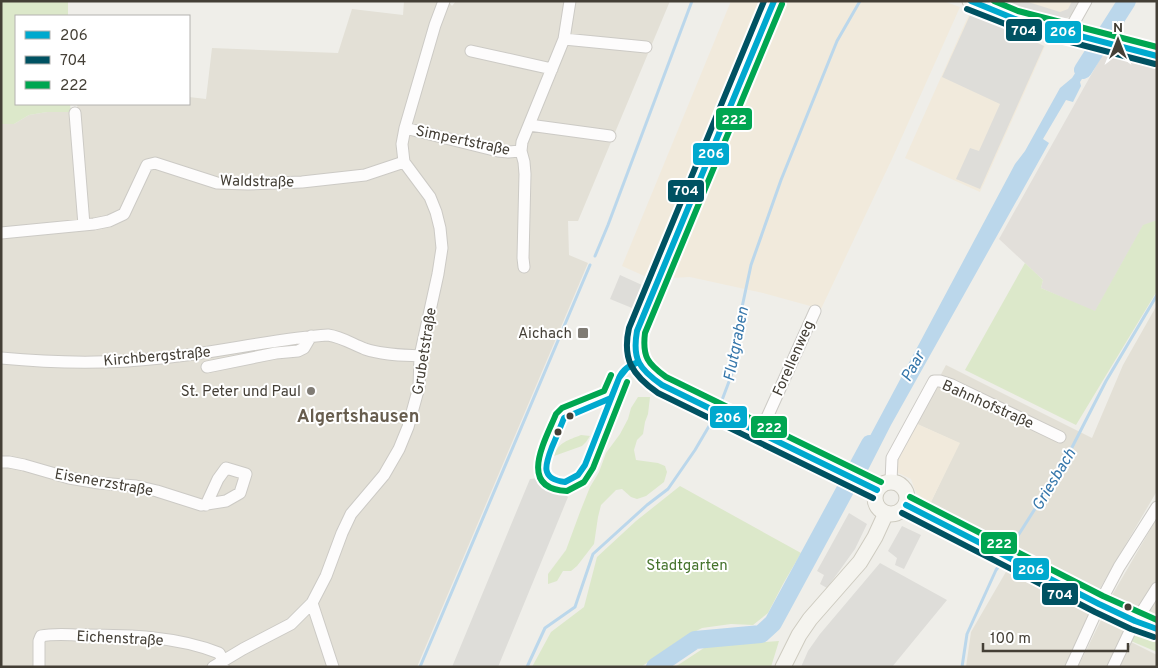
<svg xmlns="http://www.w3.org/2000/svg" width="1158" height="668" font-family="Overpass,sans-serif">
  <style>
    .residential { fill: #e3e0d6 }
    .commercial { fill: #f1eadc }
    .industrial { fill: #e2dfda }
    .green { fill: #dce8ca }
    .parking { fill: #deddd9 }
    .water { fill: #bbd7eb }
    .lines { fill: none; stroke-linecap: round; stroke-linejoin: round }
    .stream { stroke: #bbd7eb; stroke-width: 3 }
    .river { stroke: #bbd7eb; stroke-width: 18 }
    .street-casing { stroke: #cccac5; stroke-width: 13 }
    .secondary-casing { stroke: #cecbc0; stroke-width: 17 }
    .street { stroke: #fdfcfc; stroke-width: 11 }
    .secondary { stroke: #f5f4ef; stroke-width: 15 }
    .bus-1-casing { stroke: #fff; stroke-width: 10 }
    .bus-2-casing { stroke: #fff; stroke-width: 10 }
    .bus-3-casing { stroke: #fff; stroke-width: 10 }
    .bus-1 { stroke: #00a9ce; stroke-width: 6 }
    .bus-2 { stroke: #005262; stroke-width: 6 }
    .bus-3 { stroke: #00a651; stroke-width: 6 }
    .poi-dot { fill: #807c75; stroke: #fff; stroke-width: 2 }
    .bus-dot { fill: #443f36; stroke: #fff; stroke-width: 2 }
    .labels { text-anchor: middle; stroke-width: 4; stroke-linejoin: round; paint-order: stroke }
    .street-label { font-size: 15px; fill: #443f36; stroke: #fff }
    .poi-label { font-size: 15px; fill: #443f36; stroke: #fff; text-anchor: end }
    .park-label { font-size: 15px; fill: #45732c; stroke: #fff }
    .water-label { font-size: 16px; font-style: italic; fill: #3576aa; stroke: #fff }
    .quarter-label { font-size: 18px; font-weight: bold; fill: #675d4e; stroke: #fff }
    .line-badge { stroke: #fff; stroke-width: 2 }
    .badge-label { font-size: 14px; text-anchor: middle; font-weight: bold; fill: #fff }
  </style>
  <rect width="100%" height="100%" fill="#efeee9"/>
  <path class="residential" d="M404,1H448L452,6L456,1H670L578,221H568L569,255L588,263L417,667H1V238L3,237L1,220V124H14L29,115L47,112H71L78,114L77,104H189V97L206,99L212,48L338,53L352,9L403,15Z
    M1157,305V491L1096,595L930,504L959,443L915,423L946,365L1092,438L1123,365Z
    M1157,518V621L1111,597Z
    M1007,570L1093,608L1065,667H966L971,632Z
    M1103,616L1127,628L1129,641L1157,655L1156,667H1078Z"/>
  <path class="commercial" d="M731,1H943L960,7L892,159L821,309L763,293L690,277L651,279L622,266Z
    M1003,1H1079L1070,17L1054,18Z
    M970,12L1045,46L980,192L905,158Z
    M915,423L960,443L930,504L916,493L911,479L896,472L895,459Z"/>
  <path class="industrial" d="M1105,50L1157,67V220L1143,226L1095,312L1041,288L1043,280L999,239Z"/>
  <path class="green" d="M1,1H68V16H16V104H70L71,112H47L29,115L14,124H1Z
    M1157,220V291L1076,425L965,370L1025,263L1043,280L1041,288L1095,311L1143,225Z
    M638,397H650L648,414L645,422L643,434L637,440L634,450L636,460L658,463L665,466L667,472L664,482L646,496L637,499L631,497L622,489L616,490L601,505L598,517L594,544L577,566L571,571H563L557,581L548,584V574L566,550L580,512L590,487L599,472L606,453L620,434L628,419L631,408Z
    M581,435L590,436L586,442L582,446L554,456C558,442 569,440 581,435Z
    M680,486L801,553L783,584L768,613L753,625L731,624L702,628L681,639L641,667H532L551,632L584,607L597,557L636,521Z
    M1138,628L1157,635V652L1131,641Z
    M779,641L771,667H675L707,646Z"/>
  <path class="parking" d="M1003,1H1025L1060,12L1068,9L1072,1H1079L1070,17L1063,19L1054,18Z
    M971,13L1044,46L980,189L956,179L970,148L979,151L1000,104L942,77Z
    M620,275L642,285L632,308L610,299Z
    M539,478L568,497L498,667H452L530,479Z
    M849,513L867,524L855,549L827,588L820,584L824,575L817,571Z
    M902,526L921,535L904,569L895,565L897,558L888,551Z
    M880,563L947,600L892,667H801L808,651L820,634Z"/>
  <path class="water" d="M1119,1H1134L1113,34L1100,30Z
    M1090,50L1099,52L1080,82L1081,86L1073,102L1066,100L1043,139L1049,143L891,425L868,470L855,464L1015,164L1025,151L1060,88L1072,78Z"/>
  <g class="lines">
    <path class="stream" d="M595,256L608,225L692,1
      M719,408L733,371L741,312L751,265L781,180L837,41L860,1
      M1007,553L1064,463L1106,381L1157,295
      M420,667L590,265
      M527,667L545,628L575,607L593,554L647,505L668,489L695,450L715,416
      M962,667L967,634L996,570L1004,559"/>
    <path class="river" d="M1083,70L1127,1
      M655,667L695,640L761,634L773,623L870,444"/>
    <g class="street-casing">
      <path id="street" d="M1068,33L1086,1
        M564,39L646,47
        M471,51L552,69
        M75,113L84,225
        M529,125L610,136
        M405,128L498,151L508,152L521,151L522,142L564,39L570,1
        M521,151L524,162L525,174L523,258L524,267
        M1,233L94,224L109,221L124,214L147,165L155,163L217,183L248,184L302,182L365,175L404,162
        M1,358C54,363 109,364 161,358C217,353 272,339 328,335C342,337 352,344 365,349C383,355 402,355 420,356
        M207,367L276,353L298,351L304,348L311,336
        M760,433L815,311
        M1,462H9L24,465L69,478L99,483L136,486L157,491L201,505L226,501L240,493L246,474L226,468L218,479L206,505
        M891,481L892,458L934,381H940L952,385L1060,437
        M906,505L1099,604L1135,621L1157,629
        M312,603L333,667
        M39,667V641L41,636C55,633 70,635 83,635C129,635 176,636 219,653L223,660V667
        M213,667L243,649L291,624L312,603L326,576L342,533L351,514L384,475L399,449L408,427L419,387L420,356L438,274L442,248L440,228L436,212L430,197L404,162L402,144L405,128L435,25L444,1
        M1071,667L1103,597L1119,567L1157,507
        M1113,667L1131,629L1157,588"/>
    </g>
    <g class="secondary-casing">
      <path id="secondary" d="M774,1L703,175L637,331C631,359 639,370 662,385L877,490
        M970,1L1015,19L1157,56
        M875 498a16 16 0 1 1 32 0a16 16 0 1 1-32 0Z
        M783,667L799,635L810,619L860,562L875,537L886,513"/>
    </g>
    <use href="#street" class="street"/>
    <use href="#secondary" class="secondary"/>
    <g class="bus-1-casing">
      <path id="bus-1" d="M774,1L637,331C632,359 639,369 662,385L877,490
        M971,1L1015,19L1157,56
        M638,362L627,368L619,378C623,369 629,366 638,362Z
        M619,378L585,465L578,475L565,482C540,479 545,465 552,447C556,438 560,428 564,418L611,398Z
        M906,505L1099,604L1135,621L1157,629"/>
    </g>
    <g class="bus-2-casing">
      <path id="bus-2" d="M764,1L629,328C622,359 632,375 658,393L873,498
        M967,9L1013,27L1155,64
        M902,513L1095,612L1131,629L1154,637"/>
    </g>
    <g class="bus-3-casing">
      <path id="bus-3" d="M994,1L1018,11L1157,47
        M782,4L645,333C642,357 648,364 666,377L881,482
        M611,375L604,391L562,408L556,414C546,439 516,489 567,491L584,482L593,468L627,382
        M910,497L1103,596L1157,620"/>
    </g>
    <use href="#bus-1" class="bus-1"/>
    <use href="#bus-2" class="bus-2"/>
    <use href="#bus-3" class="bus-3"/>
  </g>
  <g class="poi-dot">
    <rect x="577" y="327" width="12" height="12" rx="2.5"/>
    <circle cx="311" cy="391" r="5"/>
  </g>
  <g class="bus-dot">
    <circle cx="570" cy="416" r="4.5"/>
    <circle cx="558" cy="432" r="4.5"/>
    <circle cx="1128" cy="607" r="4.5"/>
  </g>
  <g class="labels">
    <g class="street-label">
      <text transform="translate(463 140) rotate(12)" y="5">Simpertstraße</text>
      <text transform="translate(257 181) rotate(1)" y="5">Waldstraße</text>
      <text transform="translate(424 351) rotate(-81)" y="5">Grubetstraße</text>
      <text transform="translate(157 356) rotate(-5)" y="5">Kirchbergstraße</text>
      <text transform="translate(793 358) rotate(-66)" y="5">Forellenweg</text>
      <text transform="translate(988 404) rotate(24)" y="5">Bahnhofstraße</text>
      <text transform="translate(104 482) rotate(10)" y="5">Eisenerzstraße</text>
      <text transform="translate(120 638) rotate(3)" y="5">Eichenstraße</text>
    </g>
    <g class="poi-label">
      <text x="572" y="338">Aichach</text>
      <text x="301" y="396">St. Peter und Paul</text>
    </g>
    <g class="park-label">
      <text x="687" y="570">Stadtgarten</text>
    </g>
    <g class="water-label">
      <text transform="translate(735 344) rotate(-79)" y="6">Flutgraben</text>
      <text transform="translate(912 366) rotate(-61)" y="6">Paar</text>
      <text transform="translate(1053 479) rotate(-59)" y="6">Griesbach</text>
    </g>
    <g class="quarter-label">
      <text x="358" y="422">Algertshausen</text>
    </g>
  </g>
  <g class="line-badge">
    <rect x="1005" y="18" width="38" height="24" rx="5" fill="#005262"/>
    <rect x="1044" y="20" width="38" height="24" rx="5" fill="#00a9ce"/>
    <rect x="715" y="107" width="38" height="24" rx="5" fill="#00a651"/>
    <rect x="692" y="142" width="38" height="24" rx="5" fill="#00a9ce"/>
    <rect x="667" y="179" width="38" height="24" rx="5" fill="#005262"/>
    <rect x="709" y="405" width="39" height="24" rx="5" fill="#00a9ce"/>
    <rect x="750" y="415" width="38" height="24" rx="5" fill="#00a651"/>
    <rect x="980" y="531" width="38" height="24" rx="5" fill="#00a651"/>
    <rect x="1012" y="557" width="38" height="24" rx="5" fill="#00a9ce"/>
    <rect x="1041" y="582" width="38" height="24" rx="5" fill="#005262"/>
  </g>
  <g class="badge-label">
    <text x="1024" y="35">704</text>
    <text x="1063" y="36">206</text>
    <text x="734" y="124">222</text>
    <text x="711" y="158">206</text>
    <text x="686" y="195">704</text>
    <text x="728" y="422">206</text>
    <text x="769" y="432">222</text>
    <text x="999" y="548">222</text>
    <text x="1031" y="574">206</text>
    <text x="1060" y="599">704</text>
  </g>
  <rect width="1158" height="668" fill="none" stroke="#443f36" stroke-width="5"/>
  <rect x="15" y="15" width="175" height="90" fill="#ffffff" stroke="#b4b2af"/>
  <rect x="25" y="31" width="25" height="8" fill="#00a9ce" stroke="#b4b2af"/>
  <text x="60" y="40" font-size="15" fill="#443f36">206</text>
  <rect x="25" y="56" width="25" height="8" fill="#005262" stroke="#b4b2af"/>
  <text x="60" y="65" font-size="15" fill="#443f36">704</text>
  <rect x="25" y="81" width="25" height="8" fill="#00a651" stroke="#b4b2af"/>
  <text x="60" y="90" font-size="15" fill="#443f36">222</text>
  <g transform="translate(1118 40)" stroke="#ffffff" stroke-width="4" paint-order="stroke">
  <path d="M0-4L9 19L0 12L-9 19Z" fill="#443f36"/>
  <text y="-8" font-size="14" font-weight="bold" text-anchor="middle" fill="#443f36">N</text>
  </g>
  <path d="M983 643v8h145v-8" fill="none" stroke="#443f36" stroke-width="2.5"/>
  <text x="990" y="643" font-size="15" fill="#443f36" stroke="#ffffff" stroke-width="4" paint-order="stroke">100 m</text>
</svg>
